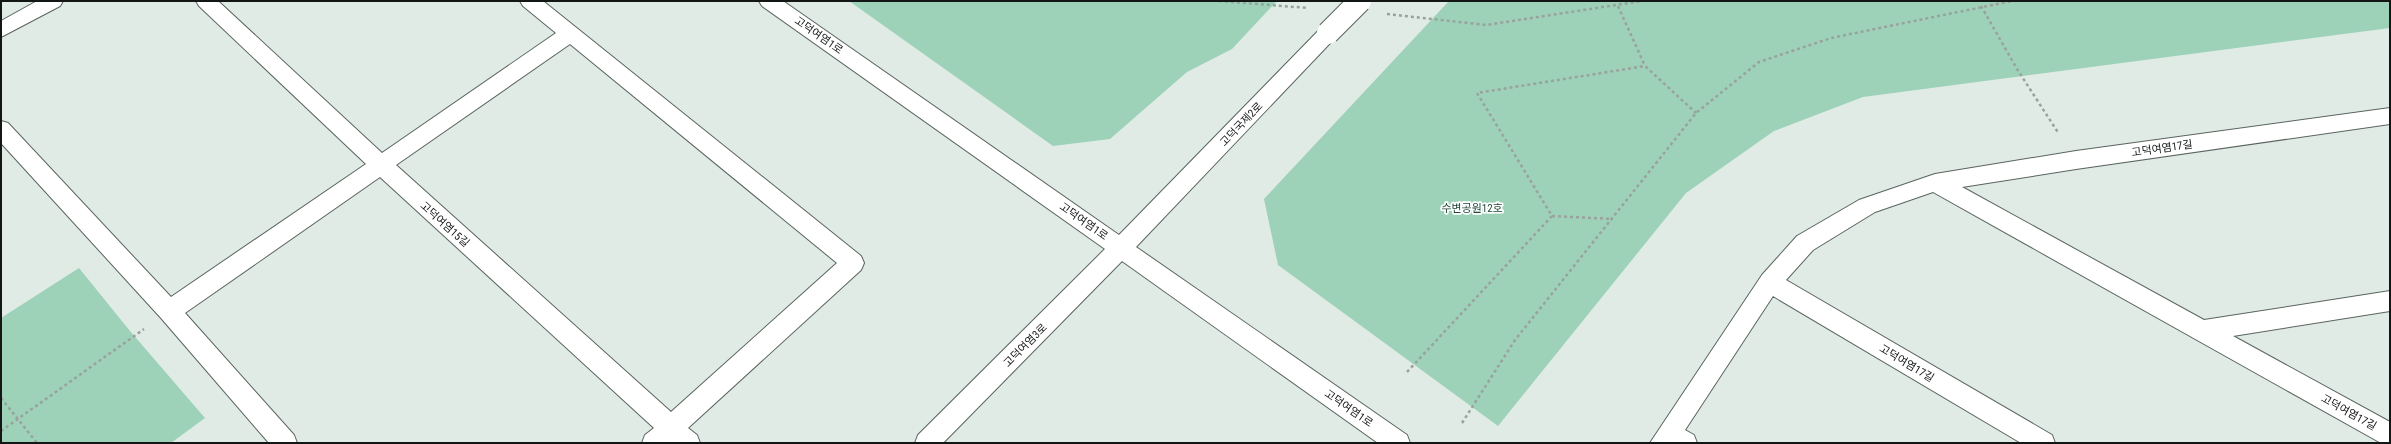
<svg xmlns="http://www.w3.org/2000/svg" width="2391" height="444" font-family="'Roboto Condensed','Noto Sans KR',sans-serif">
  <style>
    .green { fill: #9dd2b9 }
    .lines { fill: none; stroke-linecap: round; stroke-linejoin: round }
    .minor-casing { stroke: #5a645f; stroke-width: 2 }
    .tertiary-casing { stroke: #5a645f; stroke-width: 2 }
    .path { stroke: #99a29d; stroke-width: 2.5; stroke-dasharray: 3 3; stroke-linecap: butt }
    .minor { fill: #fff; fill-rule: evenodd }
    .tertiary { fill: #fff; fill-rule: evenodd }
    .tertiary-bridge-casing { stroke: #5a645f; stroke-width: 24; stroke-linecap: butt }
    .tertiary-bridge { stroke: #fff; stroke-width: 22 }
    .labels { text-anchor: middle; stroke-width: 3.5; stroke-linejoin: round; paint-order: stroke }
    .street-label { font-size: 11px; fill: #121614; stroke: #fff }
    .park-label { font-size: 11px; fill: #1e4736; stroke: #fff }
  </style>
  <rect width="100%" height="100%" fill="#e0ebe5"/>
  <path class="green" d="M849,1H1277L1232,49L1187,72L1110,139L1053,146Z
    M1449,1H2390V28L1863,97L1774,131L1686,193L1498,426L1278,265L1264,199Z
    M79,268L130,331L205,418L171,443H1V318Z"/>
  <g class="lines">
    <g class="minor-casing">
      <path id="minor" d="M37,1H63L60,6L1,37V21Z
        M196,1H218L382,153L556,33L523,6L520,1H543L861,256L864,263L861,270L688,428L697,435L700,443H642L645,435L654,428L380,177L185,313L294,435L297,443H269L161,318L1,143V121L8,123L171,297L366,164L199,6ZM570,44L837,263L671,412L396,165Z
        M2390,108V124L2076,169L1962,187L2204,320L2390,291V311L2233,336L2390,422V443H2381L1933,192L1875,212L1813,250L1786,280L2052,435L2055,443H2021L1773,296L1685,430L1694,435L1697,443H1650L1762,275L1797,236L1859,200L1935,174L2076,151Z"/>
    </g>
    <g class="tertiary-casing">
      <path id="tertiary" d="M759,1H783L1119,235L1321,28L1328,26L1335,28L1338,33L1335,38L1136,247L1407,435L1410,443H1378L1122,261L943,443H915L918,435L1105,249L762,6Z"/>
    </g>
    <path class="path" d="M1219,1L1308,8
      M1618,6L1645,66
      M1981,6L2017,69L2059,134
      M1387,14L1486,25L1642,1
      M1552,216L1613,219
      M1407,372L1552,216L1477,93L1645,66L1696,113
      M1,398L37,443
      M1462,423L1515,340L1696,113L1759,62L1831,38L2012,1
      M1,431L144,329"/>
    <use href="#minor" class="minor"/>
    <use href="#tertiary" class="tertiary"/>
    <g class="tertiary-bridge-casing">
      <path id="tertiary-bridge" d="M1328,33L1360,1"/>
    </g>
    <use href="#tertiary-bridge" class="tertiary-bridge"/>
  </g>
  <g class="labels">
    <g class="street-label">
      <text transform="translate(819 35) rotate(35)" y="4">고덕여염1로</text>
      <text transform="translate(1241 124) rotate(-46)" y="4">고덕국제2로</text>
      <text transform="translate(2162 148) rotate(-8)" y="4">고덕여염17길</text>
      <text transform="translate(1084 221) rotate(35)" y="4">고덕여염1로</text>
      <text transform="translate(445 224) rotate(42)" y="4">고덕여염15길</text>
      <text transform="translate(1025 345) rotate(-45)" y="4">고덕여염3로</text>
      <text transform="translate(1907 363) rotate(31)" y="4">고덕여염17길</text>
      <text transform="translate(1349 408) rotate(35)" y="4">고덕여염1로</text>
      <text transform="translate(2349 412) rotate(29)" y="4">고덕여염17길</text>
    </g>
    <g class="park-label">
      <text x="1472" y="212">수변공원12호</text>
    </g>
  </g>
  <rect width="2391" height="444" fill="none" stroke="#121614" stroke-width="4"/>
</svg>
